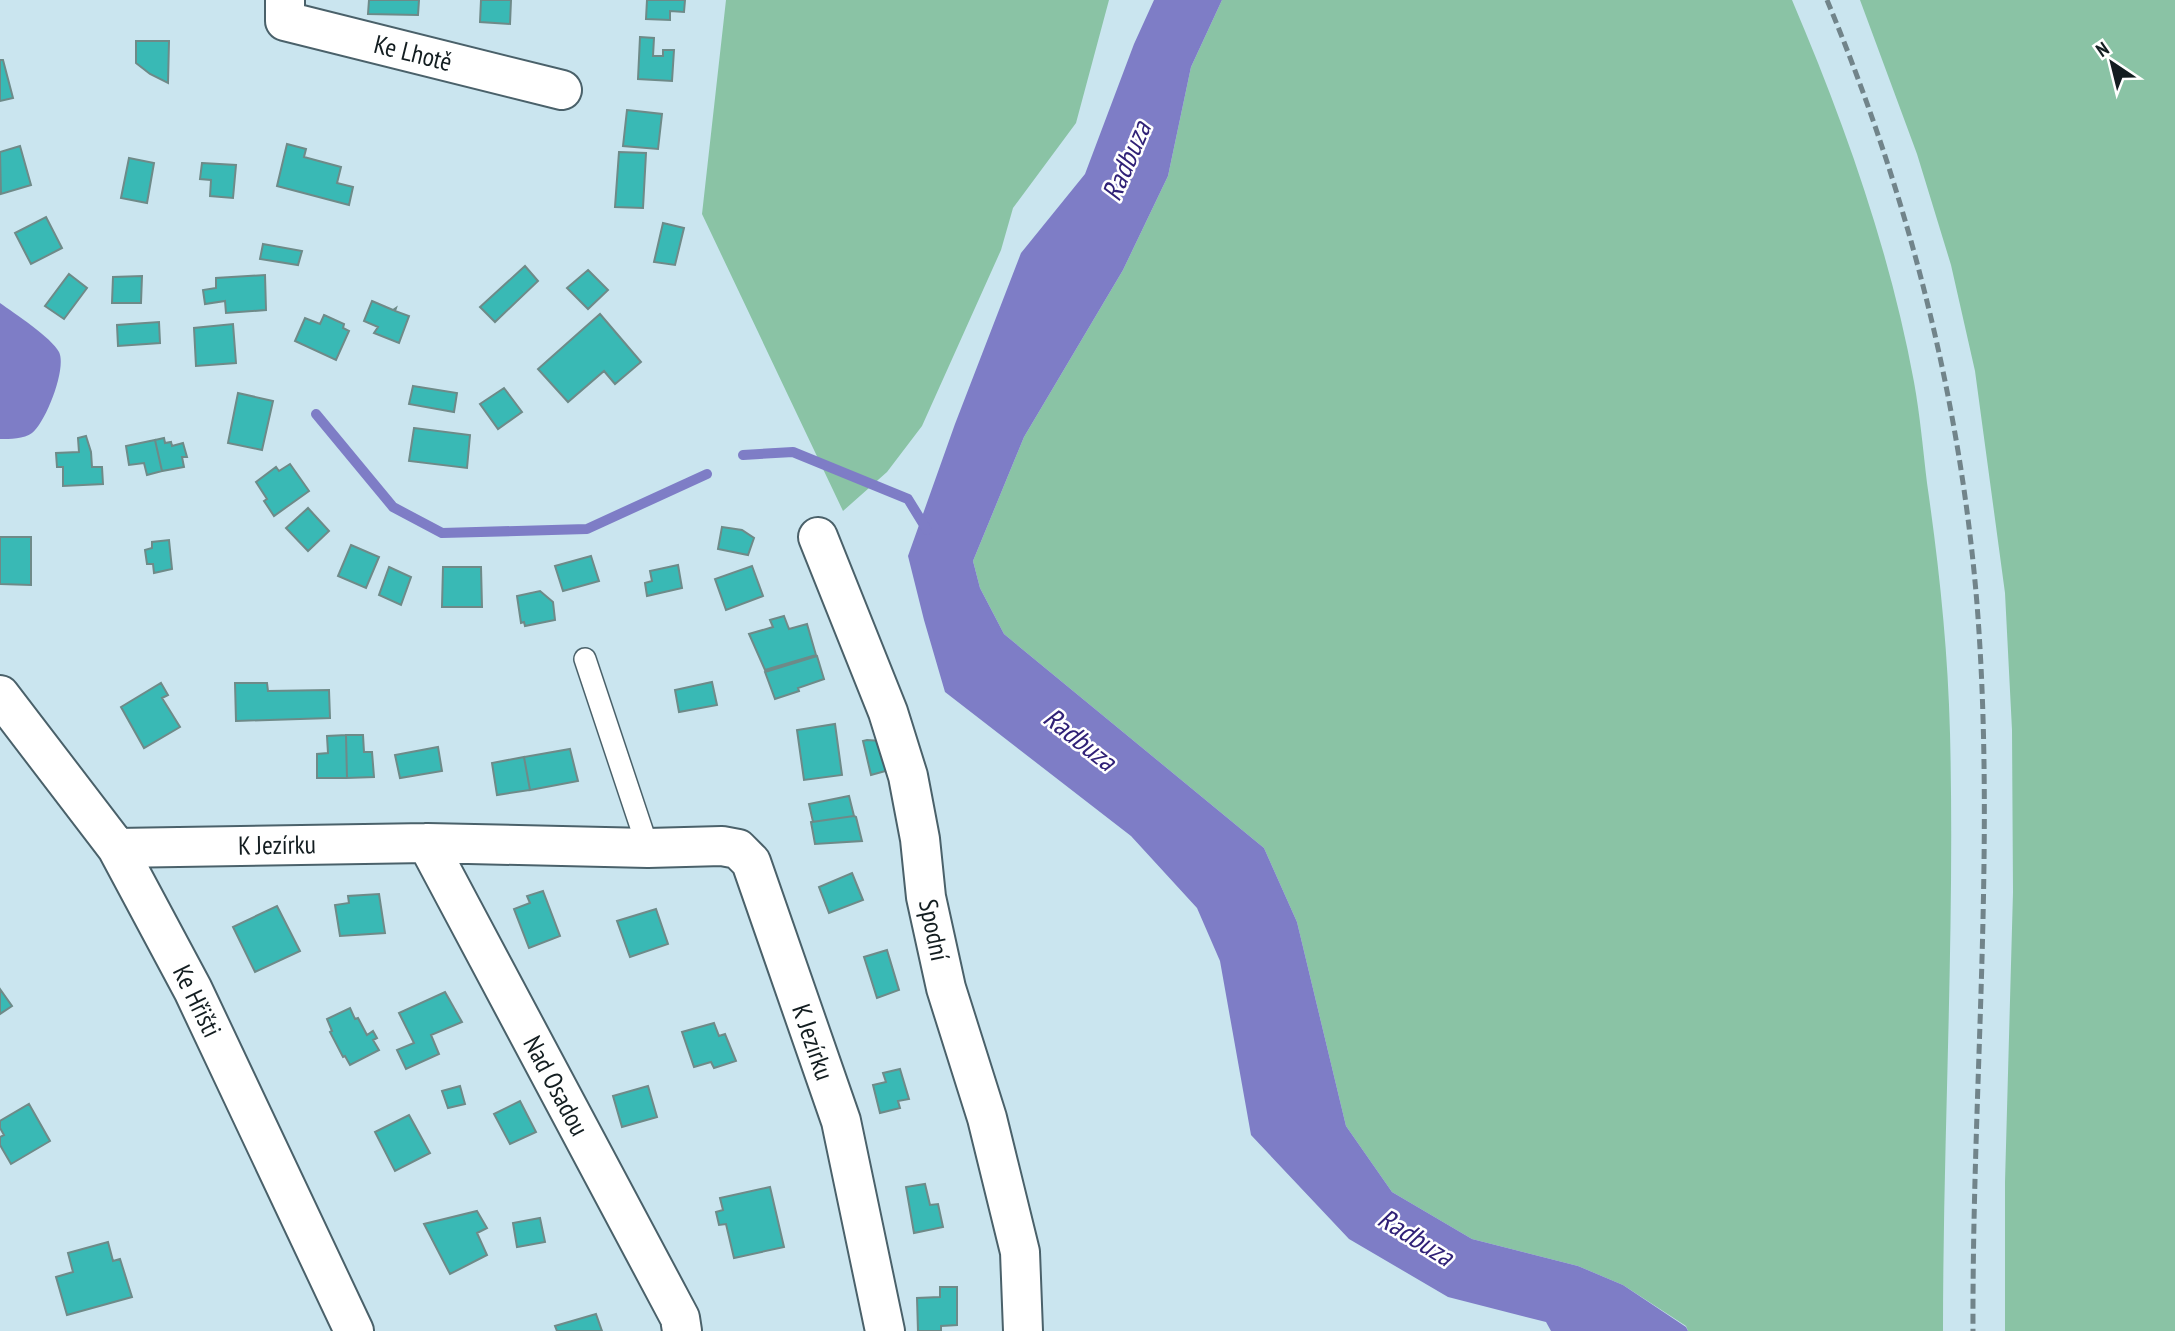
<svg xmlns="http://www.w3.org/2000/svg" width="2175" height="1331" font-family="'PT Sans Narrow',sans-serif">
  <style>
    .green { fill: #8ac3a5 }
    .water { fill: #7e7dc6 }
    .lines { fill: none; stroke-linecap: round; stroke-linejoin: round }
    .stream { stroke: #7e7dc6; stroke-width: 10 }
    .building { fill: #39b9b5; stroke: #6e8a88; stroke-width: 2 }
    .service-casing { stroke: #4a616a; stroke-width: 24 }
    .minor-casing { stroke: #4a616a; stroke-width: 42 }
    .service { stroke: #fff; stroke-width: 21 }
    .minor { stroke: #fff; stroke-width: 38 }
    .rail { stroke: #71848a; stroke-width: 5; stroke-dasharray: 10 5; stroke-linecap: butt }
    .labels { text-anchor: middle; stroke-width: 5; stroke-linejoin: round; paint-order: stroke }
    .street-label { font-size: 26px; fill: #131d20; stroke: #fff }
    .water-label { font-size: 28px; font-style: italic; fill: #302177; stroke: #fff }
  </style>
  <rect width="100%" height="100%" fill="#cae5ef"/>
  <path class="green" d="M726,0H1109L1076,123L1013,208L1001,250L922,426L887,472L843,511L702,214Z
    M1222,0H1792C1844,122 1890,251 1914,382C1920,415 1923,449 1927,483C1939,566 1948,649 1950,733C1955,932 1943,1132 1943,1331H1688L1686,1326L1623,1285L1578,1266L1472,1239L1392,1192L1346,1126L1297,922L1264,848L1004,634L980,588L973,561L1024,437L1123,270L1168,176L1191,67Z
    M1860,0H2175V1331H2005V1182L2013,892L2012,730L2005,593L1975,371L1951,265L1917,154Z"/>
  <path class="water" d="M1154,0H1222L1191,67L1168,176L1123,270L1024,437L973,561L980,588L1004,634L1264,848L1297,922L1346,1126L1392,1192L1472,1239L1578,1266L1623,1285L1686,1327L1688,1331H1551L1546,1322L1448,1297L1349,1239L1251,1135L1220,961L1197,908L1131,836L945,692L924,620L908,556L955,424L1021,253L1085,174L1134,44Z
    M0,303C14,313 52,338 59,352C67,368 46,422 32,433C24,439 10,439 0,439Z"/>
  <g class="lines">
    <path class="stream" d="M316,414L393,507L442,533L587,529L707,474
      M743,455L793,452L908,499L927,530"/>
  </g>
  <path class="building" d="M369,0H419L418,15L368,14Z
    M481,0H511L510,24L480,22Z
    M647,0H685L684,12L670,11V20L646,19Z
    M640,37L654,38L653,56H663V50H674L672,81L638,79Z
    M136,41H169L168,83L150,74L136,63Z
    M0,60H3L13,98L0,101Z
    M627,110L662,114L658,149L623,146Z
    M287,144L306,149L304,157L341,167L337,183L353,187L349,205L277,186Z
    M20,146L31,185L1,194L0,152Z
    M619,152L646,153L643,208L615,207Z
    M129,158L154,163L147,203L121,198Z
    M202,163L236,165L233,198L210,196L211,180L200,179Z
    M46,217L62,248L31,264L15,233Z
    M663,223L684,228L675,265L654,262Z
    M263,244L302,251L298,265L260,259Z
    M525,266L538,281L495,322L480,307Z
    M588,270L608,290L588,309L567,288Z
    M69,274L87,288L64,319L45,306Z
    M265,275L266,310L226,313L225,301L205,304L203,290L216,288V278Z
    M142,276L141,303H112L113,277Z
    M372,301L393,310L396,308L395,311L409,316L399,343L374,333L378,327L364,321Z
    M600,314L641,362L615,384L604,371L568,402L538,369Z
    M324,315L344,324L343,328L349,331L336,360L295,341L305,318L320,324Z
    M159,322L160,343L118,346L117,325Z
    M233,324L236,363L196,366L194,328Z
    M413,386L457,393L454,412L409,404Z
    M504,388L522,412L498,429L480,404Z
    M238,393L273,401L262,450L228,443Z
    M414,428L470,435L467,468L409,461Z
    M86,436L91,452L92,467H102L103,484L63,486V467H57L56,453L79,452L78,438Z
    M164,438L165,443L171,442L172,446L183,443L187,457H182L184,467L162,471L155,440Z
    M155,440L162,471L147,475L144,463L129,465L126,446Z
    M290,464L309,491L274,516L264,501L267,499L256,482L276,467L279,471Z
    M308,508L329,531L308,551L286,528Z
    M722,527L742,530L754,538L748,555L718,549Z
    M0,537H31V585L0,584Z
    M169,540L172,569L154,573L153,564H147L145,550L152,548V542Z
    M351,545L379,557L366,588L338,576Z
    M591,556L599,581L563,591L555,566Z
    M678,565L682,588L647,596L645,583L652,581L650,571Z
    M752,566L763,596L726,610L715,579Z
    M389,567L411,577L401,605L379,595Z
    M443,567H481L482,607H442Z
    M540,591L553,602L555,620L525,626L524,622L521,623L517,596Z
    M784,616L789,629L807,624L816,655L765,670L749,634L773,627L770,620Z
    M817,656L824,679L798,688L799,691L775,699L765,672Z
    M712,682L717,705L679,712L675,690Z
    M161,683L168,695L162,698L180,727L144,748L121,707Z
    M235,683H267L268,691L329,690L330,718L236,721Z
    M835,724L842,775L804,780L797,730Z
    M346,735H363L364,752H372L374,777L347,778Z
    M346,735L347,778H317V754L328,753L327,736Z
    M867,740L882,741L889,770L871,775L863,741Z
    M438,747L442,771L400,778L395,755Z
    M570,749L578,781L530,790L524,757Z
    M524,757L530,790L497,795L492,763Z
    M849,796L854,816L813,822L809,804Z
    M854,816L856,817L862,841L815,844L811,822Z
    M852,873L863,900L829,913L819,887Z
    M543,891L560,936L529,948L514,909L530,903L527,896Z
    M379,894L385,933L340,936L335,905L349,903L348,896Z
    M277,906L300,951L255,972L233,927Z
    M656,909L668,944L630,957L617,921Z
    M887,950L899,990L877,998L864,957Z
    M0,989L12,1006L0,1014Z
    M445,992L462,1022L431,1035L439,1054L406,1069L397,1050L414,1043L399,1013Z
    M350,1008L355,1019L358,1018L367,1035L373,1031L377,1038L373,1040L379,1050L350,1065L345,1056L343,1057L330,1032L332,1031L327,1019Z
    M714,1023L719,1036L725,1034L736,1061L714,1068L711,1062L694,1067L682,1032Z
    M900,1069L909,1099L898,1101L900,1108L880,1113L873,1085L886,1082L883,1073Z
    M460,1086L465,1104L448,1108L442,1091Z
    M648,1086L657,1117L622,1127L613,1096Z
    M520,1101L536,1132L510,1144L494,1114Z
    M29,1104L50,1141L11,1164L0,1145V1137L4,1135L0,1128V1121Z
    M409,1115L430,1153L395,1171L375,1132Z
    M925,1184L930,1205L938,1204L943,1227L914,1233L906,1187Z
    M770,1187L784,1247L734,1258L726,1224L719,1225L716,1212L723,1210L720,1198Z
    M477,1211L487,1228L477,1233L487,1255L450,1274L424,1224Z
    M540,1218L545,1242L517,1247L513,1223Z
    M108,1242L113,1261L120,1259L132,1297L67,1315L56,1277L73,1272L68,1253Z
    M940,1287H957V1325L941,1326V1331H918L917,1298L940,1297Z
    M596,1314L602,1331H557L555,1326Z"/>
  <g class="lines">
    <g class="service-casing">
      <path id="service" d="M585,659L648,848"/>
    </g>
    <g class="minor-casing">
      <path id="minor" d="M285,0V21L562,90
        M818,537L888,712L908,776L920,839L926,897L946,988L987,1118L1020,1252L1023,1331
        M0,695L117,848L193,990L354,1331
        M427,843L680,1318L682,1331
        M117,848L427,843L648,848L722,846L738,849L751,862L841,1121L885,1331"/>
    </g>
    <use href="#service" class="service"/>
    <use href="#minor" class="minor"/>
    <path class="rail" d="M1827,0C1907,192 1960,396 1977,604C1996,846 1972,1089 1973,1331"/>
  </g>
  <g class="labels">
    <g class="street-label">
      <text transform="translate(413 53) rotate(14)" y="9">Ke Lhotě</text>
      <text transform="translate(277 845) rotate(-1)" y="9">K Jezírku</text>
      <text transform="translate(934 930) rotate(78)" y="9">Spodní</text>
      <text transform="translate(197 1001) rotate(64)" y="9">Ke Hřišti</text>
      <text transform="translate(813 1042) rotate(71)" y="9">K Jezírku</text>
      <text transform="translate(556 1086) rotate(62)" y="9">Nad Osadou</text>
    </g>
    <g class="water-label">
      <text transform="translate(1126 161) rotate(-67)" y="10">Radbuza</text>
      <text transform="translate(1080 739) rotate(38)" y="10">Radbuza</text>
      <text transform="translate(1416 1237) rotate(32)" y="10">Radbuza</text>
    </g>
  </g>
  <g transform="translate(2112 63) rotate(325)" stroke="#ffffff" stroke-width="5" paint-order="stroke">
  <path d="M0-5L12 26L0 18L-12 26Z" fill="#131d20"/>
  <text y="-10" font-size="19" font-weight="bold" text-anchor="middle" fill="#131d20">N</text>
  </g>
</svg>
